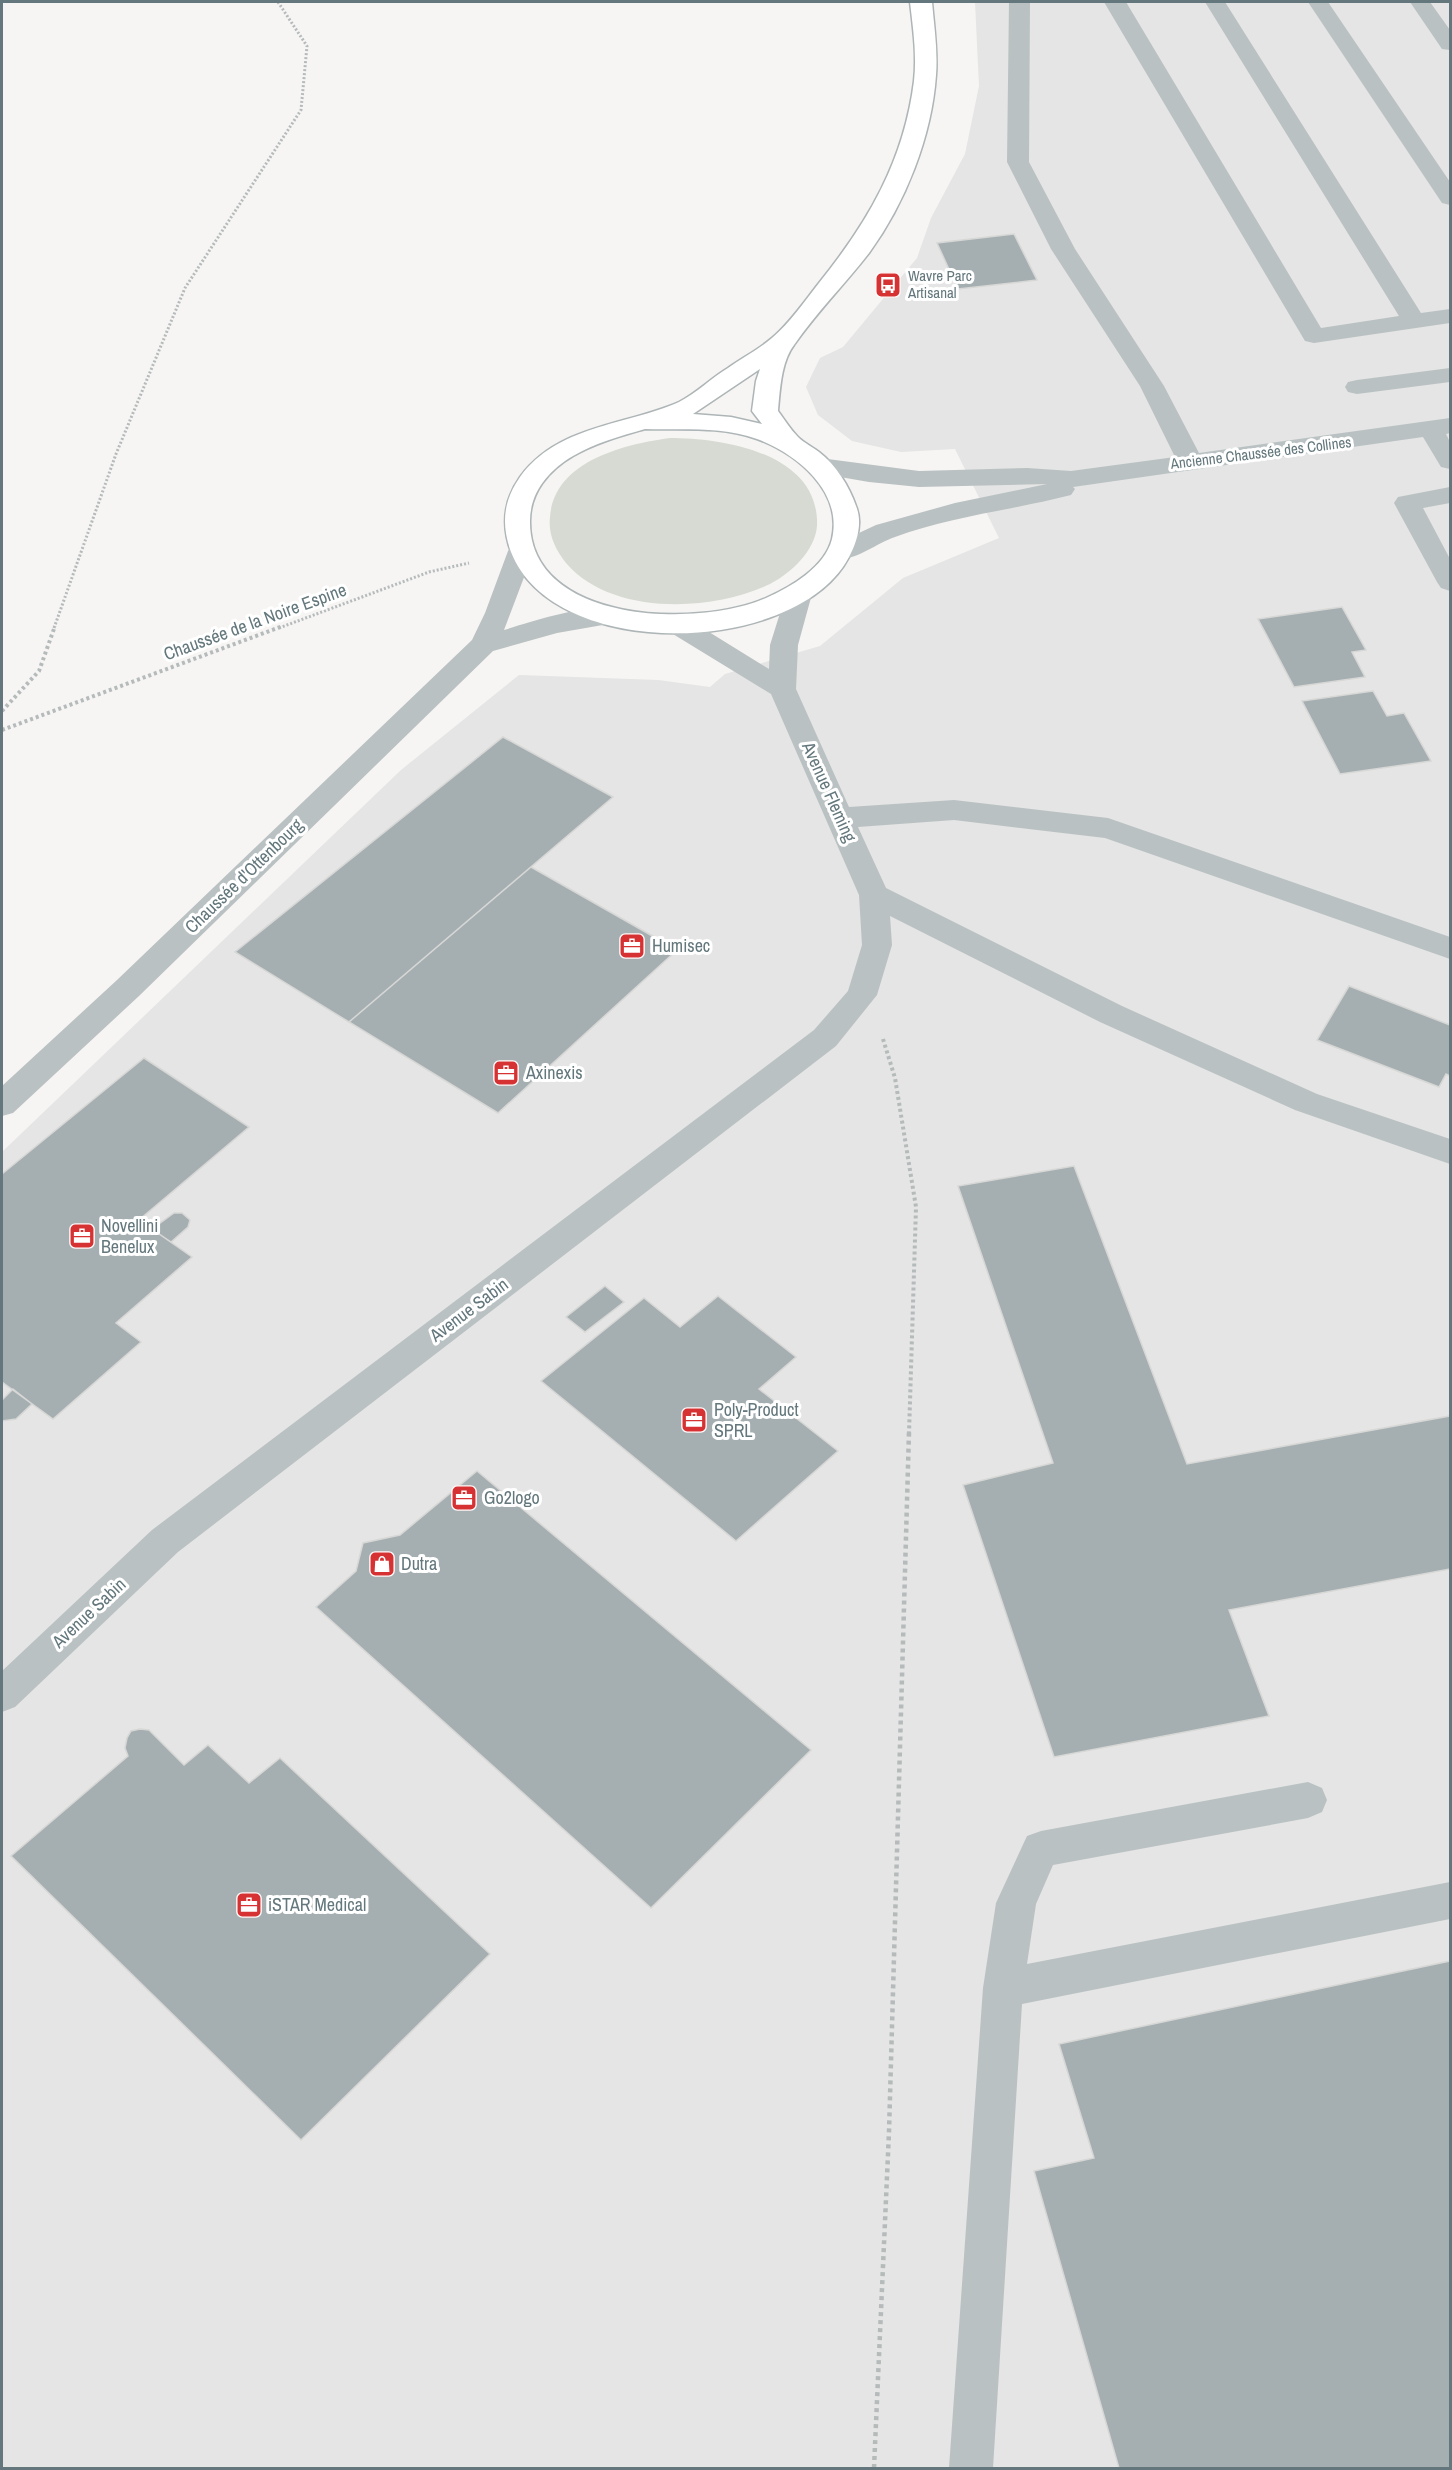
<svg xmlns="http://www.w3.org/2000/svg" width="1452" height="2470" font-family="'Archivo Narrow',sans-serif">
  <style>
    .built { fill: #e4e5e4 }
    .green { fill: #d7dad2 }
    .building { fill: #a5afb2; stroke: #d7d7d5; stroke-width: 1.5 }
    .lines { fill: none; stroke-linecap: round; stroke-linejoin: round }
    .major-casing { stroke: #aeb5b7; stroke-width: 3 }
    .path-far2 { stroke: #b5babb; stroke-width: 3; stroke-dasharray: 2 2; stroke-linecap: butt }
    .path-far1 { stroke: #b5babb; stroke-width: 4; stroke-dasharray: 3 3; stroke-linecap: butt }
    .path { stroke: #b5babb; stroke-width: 4.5; stroke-dasharray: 4 4; stroke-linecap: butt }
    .minor { fill: #bac1c2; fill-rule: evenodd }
    .major { fill: #fff; fill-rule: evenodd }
    .labels { text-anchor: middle; stroke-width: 6; stroke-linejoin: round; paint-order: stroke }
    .far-poi-label { font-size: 15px; fill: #63777c; stroke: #fff; text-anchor: start }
    .far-street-label { font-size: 15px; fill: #63777c; stroke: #fff }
    .street-label { font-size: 18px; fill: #63777c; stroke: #fff }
    .poi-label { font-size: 18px; fill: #63777c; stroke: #fff; text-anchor: start }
  </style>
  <rect width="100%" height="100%" fill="#f6f5f3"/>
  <path class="built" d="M975,2H1450V2468H2V1152L401,770L519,675L658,680L710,687L725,674L820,646L903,578L999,538L955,449L901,452L852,441L818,415L806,387L820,358L843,347L917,258L931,218L965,154L979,86Z"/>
  <path class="green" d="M670,438C723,438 820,453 817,526C815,551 791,573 770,584C713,612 611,616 566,563C555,549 548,534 550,517C554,461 625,444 670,438Z"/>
  <path class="building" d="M1014,234L1037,280L958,289L937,243Z
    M1342,607L1366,650L1352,652L1365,677L1294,687L1258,619Z
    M1373,691L1387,716L1404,713L1431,761L1340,774L1302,701Z
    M503,737L613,797L349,1022L235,952Z
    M531,867L677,950L498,1113L349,1022Z
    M1349,986L1450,1025V1076L1446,1074L1439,1087L1317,1040Z
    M144,1058L249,1127L139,1220L192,1257L116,1323L141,1342L53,1419L2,1382V1174Z
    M1074,1166L1187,1464L1450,1416V1569L1229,1610L1269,1716L1054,1757L963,1485L1053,1463L958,1186Z
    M174,1213H182L190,1220L188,1227L171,1242L152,1229Z
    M605,1286L624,1302L585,1332L566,1317Z
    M718,1296L796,1357L759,1389L838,1451L736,1541L541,1381L644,1298L680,1327Z
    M13,1389L32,1404L16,1419L2,1421V1400Z
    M477,1471L811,1750L651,1908L316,1607L356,1571L363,1543L400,1535Z
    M140,1729L149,1730L184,1765L208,1745L249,1783L280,1758L490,1954L301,2140L11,1856L128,1756L125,1748L127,1738L131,1731Z
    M1450,1961V2468H1119L1034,2171L1094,2158L1059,2044Z"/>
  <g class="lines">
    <g class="major-casing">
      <path id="major" d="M910,2H932C934,26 938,51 936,75C932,136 905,204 869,253C845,284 816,313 794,345C781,362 780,390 778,411C784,419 790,429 798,437C804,443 813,447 819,452C836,465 849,486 856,506C863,523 857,542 849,557C797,656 554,663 511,552C501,525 503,501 520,477C558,425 624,426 679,402C697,393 711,378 728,368C742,358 758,350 772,338C790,323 804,302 819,283C868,222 904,161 914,81C917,55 913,28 910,2ZM760,369L756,381L752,411L762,424L731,417L693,414ZM645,429C683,430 721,426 757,439C797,454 843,491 832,539C825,567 791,587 766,598C699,628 529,624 530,521C530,492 549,470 573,456C595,443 621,436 645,429Z"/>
    </g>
    <path class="path-far2" d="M54,628L116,454L185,288L301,110L307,46L278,2
      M279,628L429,572L469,563"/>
    <path class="path-far1" d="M2,711L39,671L55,626
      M2,730L283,626
      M883,1039L895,1078L916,1207L909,1434"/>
    <path class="path" d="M874,2468L889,2132L909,1432"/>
    <path class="minor" d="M1009,2H1030L1029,162L1075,249L1164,386L1199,453L1450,418V433L1446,434L1450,442V469L1441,467L1423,437L1073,487L1075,489L1071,495C1013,510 952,516 895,537C874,544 853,564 831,558L827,552L831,546L876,525L955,503L1047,484L919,487L869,482L811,472L807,466L811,460L820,458L919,471L1027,468L1071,471L1175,457L1140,386L1051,249L1007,162Z
      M1104,2H1126L1321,328L1399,316L1205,2H1225L1421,313L1450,309V323L1314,343L1305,341Z
      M1308,2H1328L1450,182V205L1442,203Z
      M1410,2H1430L1450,30V50L1442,49Z
      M1450,368V382L1357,394L1348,392L1345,387L1348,382L1357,380Z
      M1450,487V503L1423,508L1450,559V591L1441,588L1437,582L1394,503L1398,497Z
      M521,543L530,545L534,551L504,630C534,621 590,602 620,610L624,616L620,622L557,633L493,651L139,996L13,1113L2,1116V1086L117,980L472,640L485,613L508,551L512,545Z
      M799,585L808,588L812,594L798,645L796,689L849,807L954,800L1108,818L1450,937V959L1105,838L954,820L858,827L886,888L1122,1006L1317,1094L1450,1139V1164L1295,1110L1100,1022L890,916L892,945L877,995L836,1046L178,1552L15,1707L2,1712V1671L152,1530L814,1030L848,991L862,945L859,895L771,694L668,631L664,625L668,619L678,616L688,619L769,669L770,645L786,594L790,588Z
      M1308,1782L1322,1788L1327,1800L1322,1812L1308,1818L1053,1865L1036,1904L1027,1964L1450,1882V1919L1022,2004L993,2468H949L983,1988L996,1903L1027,1836L1041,1831Z"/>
    <use href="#major" class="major"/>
  </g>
  <defs>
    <g id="bus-square" transform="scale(1.35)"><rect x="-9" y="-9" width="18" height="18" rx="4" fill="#d63233" stroke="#fff"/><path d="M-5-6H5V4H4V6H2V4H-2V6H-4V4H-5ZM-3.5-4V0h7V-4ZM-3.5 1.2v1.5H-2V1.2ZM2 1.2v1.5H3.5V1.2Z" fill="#fff"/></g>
    <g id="office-square" transform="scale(1.35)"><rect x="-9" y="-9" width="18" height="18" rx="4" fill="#d63233" stroke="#fff"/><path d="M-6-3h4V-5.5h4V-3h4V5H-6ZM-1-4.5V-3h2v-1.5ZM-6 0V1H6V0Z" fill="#fff"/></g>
    <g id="shop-square" transform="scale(1.35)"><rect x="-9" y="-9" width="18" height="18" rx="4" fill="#d63233" stroke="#fff"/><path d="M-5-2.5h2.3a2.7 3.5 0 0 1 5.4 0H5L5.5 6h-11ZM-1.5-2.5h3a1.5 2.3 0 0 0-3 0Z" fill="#fff"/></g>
  </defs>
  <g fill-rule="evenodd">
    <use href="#bus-square" x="888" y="285"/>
    <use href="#office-square" x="632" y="946"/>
    <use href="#office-square" x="506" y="1073"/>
    <use href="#office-square" x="82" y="1236"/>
    <use href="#office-square" x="694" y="1420"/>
    <use href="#office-square" x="464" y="1498"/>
    <use href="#shop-square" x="382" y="1564"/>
    <use href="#office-square" x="249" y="1905"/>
  </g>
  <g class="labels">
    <g class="far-poi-label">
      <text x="908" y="281">Wavre Parc<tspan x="908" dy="17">Artisanal</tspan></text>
    </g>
    <g class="far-street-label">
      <text transform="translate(1261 453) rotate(-7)" y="5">Ancienne Chaussée des Collines</text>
    </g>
    <g class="street-label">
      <text transform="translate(255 622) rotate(-20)" y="6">Chaussée de la Noire Espine</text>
      <text transform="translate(829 792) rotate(66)" y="6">Avenue Fleming</text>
      <text transform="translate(244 876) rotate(-44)" y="6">Chaussée d'Ottenbourg</text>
      <text transform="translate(469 1310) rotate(-37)" y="6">Avenue Sabin</text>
      <text transform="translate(89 1613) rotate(-43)" y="6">Avenue Sabin</text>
    </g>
    <g class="poi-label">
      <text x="652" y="952">Humisec</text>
      <text x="526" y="1079">Axinexis</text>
      <text x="101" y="1232">Novellini<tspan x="101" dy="21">Benelux</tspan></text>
      <text x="714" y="1416">Poly-Product<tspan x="714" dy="21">SPRL</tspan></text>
      <text x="484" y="1504">Go2logo</text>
      <text x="401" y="1570">Dutra</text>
      <text x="268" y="1911">iSTAR Medical</text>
    </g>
  </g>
  <rect width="1452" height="2470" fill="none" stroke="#63777c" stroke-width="6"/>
</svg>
